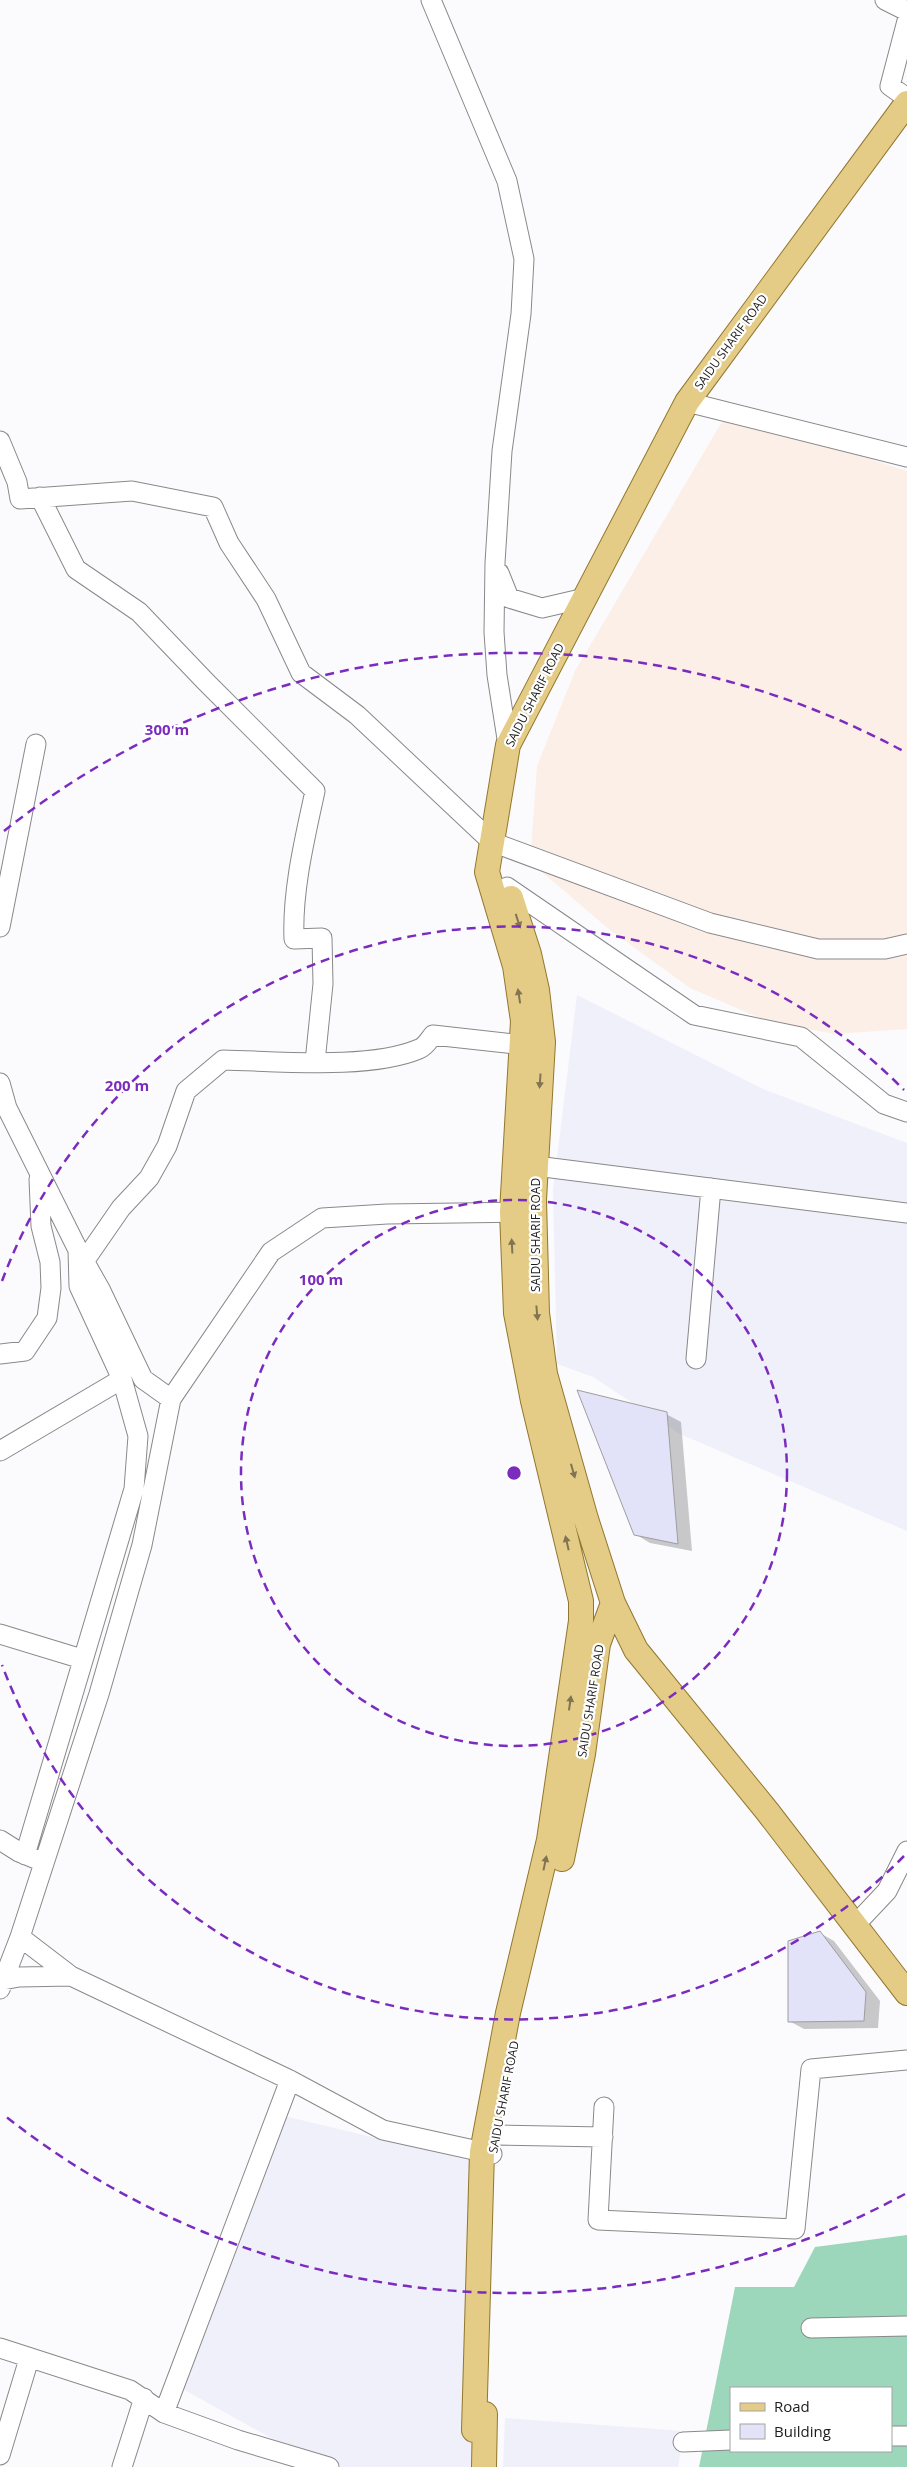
<svg xmlns="http://www.w3.org/2000/svg" width="907" height="2467" font-family="'Open Sans',sans-serif">
  <style>
    .built { fill: #eff0fa }
    .medical { fill: #fcefe7 }
    .forest { fill: #9cd6bb; fill-rule: evenodd }
    .shadow { fill: #0003 }
    .building { fill: #e2e3f8; stroke: #9e9ea0 }
    .lines { fill: none; stroke-linecap: round; stroke-linejoin: round }
    .minor-casing { stroke: #89898b; stroke-width: 21 }
    .major-casing { stroke: #92772d; stroke-width: 26 }
    .minor { stroke: #fff; stroke-width: 19 }
    .major { stroke: #e4cb86; stroke-width: 24 }
    .oneway { fill: #807452 }
    .ring { fill: none; stroke: #7b2cbf; stroke-width: 2.5; stroke-dasharray: 9 6 }
    .labels { text-anchor: middle; stroke-width: 4.5; stroke-linejoin: round; paint-order: stroke }
    .street-label { font-size: 12px; fill: #1c1c1d; stroke: #fff }
    .centre { fill: #7b2cbf; stroke: #fff; stroke-width: 2.5 }
    .ring-label { font-size: 15px; text-anchor: middle; font-weight: bold; fill: #7b2cbf; stroke: #fff; stroke-width: 4.5; stroke-linejoin: round; paint-order: stroke }
  </style>
  <rect width="100%" height="100%" fill="#fbfbfd"/>
  <path class="built" d="M577,995L763,1089L907,1143V1531L680,1434L593,1377L557,1364L553,1190Z
    M276,2114L476,2162L472,2467H323L181,2388Z
    M505,2418L684,2431L678,2467H503Z"/>
  <path class="medical" d="M729,414L907,471V1029L835,1034L769,1022L690,988L610,930L530,862L537,766L575,671L720,425Z"/>
  <path class="forest" d="M907,2235V2467H699L735,2287H794L815,2247ZM731,2388H891V2451H731Z"/>
  <path class="shadow" d="M666,1414L681,1422L692,1551L650,1543L635,1534Z
    M820,1933L834,1941L880,2001L878,2028L804,2029L789,2021Z"/>
  <path class="building" d="M577,1390L667,1412L678,1544L634,1535Z
    M820,1931L866,1992L864,2021L788,2022V1941Z"/>
  <g class="lines">
    <g class="minor-casing">
      <path id="minor" d="M431,0L507,181L524,259L521,314L502,451L495,563L494,632L497,675L508,745
        M885,0L907,11
        M907,21L890,86L907,98
        M687,402L907,457
        M0,441L17,482L20,499L132,491L213,507L229,543L266,599L301,673L357,715L492,842L710,923L818,949H885L907,944
        M40,497L76,569L139,612L206,682L315,791C305,838 292,890 294,939L322,938L323,984L315,1062
        M499,573L509,598L542,608L585,598
        M507,887L694,1015L801,1037L884,1104L907,1112
        M0,927L36,744
        M0,1083L7,1108L78,1250L101,1291L143,1379L171,1399
        M536,1166L907,1213
        M85,1260L121,1208L149,1178L167,1146L186,1091L223,1060C278,1061 369,1070 419,1049C425,1047 429,1040 433,1035L523,1045
        M0,1354L25,1351L47,1318L51,1288L50,1262L41,1226L39,1179
        M696,1359L711,1188
        M0,1451L122,1379
        M0,1634L82,1659
        M0,1840L19,1852L36,1859
        M25,1855L134,1489L138,1436L122,1379L79,1286L78,1250
        M855,1925L887,1891L907,1851
        M20,1937L71,1976L290,2080L383,2130L492,2154
        M3,1980L19,1977L71,1976
        M0,1989L20,1937L99,1694L142,1545L171,1399L271,1252L322,1218L387,1214L525,1212
        M604,2107L598,2220L795,2229L811,2069L907,2060
        M496,2135L603,2137
        M811,2328L907,2326
        M0,2348L130,2390L164,2413L238,2440L329,2467
        M164,2413L290,2080
        M891,2436H907
        M683,2442L731,2440
        M0,2455L29,2359
        M122,2467L144,2398"/>
    </g>
    <g class="major-casing">
      <path id="major" d="M511,898L529,954L537,990L543,1042L534,1200L537,1313L545,1374L586,1519L613,1603L598,1644L583,1754L562,1859
        M613,1603L636,1650L767,1811L907,1993
        M484,2430H474L482,2152L508,2013L549,1840L581,1621V1601L533,1401L516,1313L512,1212L523,1021L515,966L487,872L508,745L687,402L907,103
        M484,2467L485,2414"/>
    </g>
    <use href="#minor" class="minor"/>
    <use href="#major" class="major"/>
  </g>
  <defs><path id="oneway-solid" d="M-6-.8H1V-3.2L6.5 0L1 3.2V.8H-6Z" transform="scale(1.25)"/></defs>
  <g class="oneway">
    <use href="#oneway-solid" transform="translate(518 921) rotate(72)"/>
    <use href="#oneway-solid" transform="translate(519 996) rotate(-99)"/>
    <use href="#oneway-solid" transform="translate(540 1081) rotate(94)"/>
    <use href="#oneway-solid" transform="translate(512 1246) rotate(-93)"/>
    <use href="#oneway-solid" transform="translate(537 1313) rotate(85)"/>
    <use href="#oneway-solid" transform="translate(573 1471) rotate(74)"/>
    <use href="#oneway-solid" transform="translate(567 1543) rotate(-103)"/>
    <use href="#oneway-solid" transform="translate(570 1703) rotate(-82)"/>
    <use href="#oneway-solid" transform="translate(545 1863) rotate(-78)"/>
  </g>
  <g class="ring">
    <circle cx="514" cy="1473" r="273"/>
    <path d="M904 1856A547 547 0 0 1 2 1665M2 1281A547 547 0 0 1 904 1090"/>
    <path d="M905 2194A820 820 0 0 1 4 2115M4 831A820 820 0 0 1 905 752"/>
  </g>
  <g class="labels">
    <g class="street-label">
      <text transform="translate(731 342) rotate(-54)" y="4">SAIDU SHARIF ROAD</text>
      <text transform="translate(535 695) rotate(-63)" y="4">SAIDU SHARIF ROAD</text>
      <text transform="translate(536 1235) rotate(-90)" y="4">SAIDU SHARIF ROAD</text>
      <text transform="translate(591 1701) rotate(-81)" y="4">SAIDU SHARIF ROAD</text>
      <text transform="translate(504 2097) rotate(-79)" y="4">SAIDU SHARIF ROAD</text>
    </g>
  </g>
  <circle cx="514" cy="1473" r="8" class="centre"/>
  <g class="ring-label">
    <text x="167" y="735">300 m</text>
    <text x="127" y="1091">200 m</text>
    <text x="321" y="1285">100 m</text>
  </g>
  <rect x="730" y="2387" width="162" height="65" fill="#ffffff" stroke="#a4a4a5"/>
  <rect x="740" y="2403" width="25" height="8" fill="#e4cb86" stroke="#a4a4a5"/>
  <text x="774" y="2412" font-size="15" fill="#1c1c1d">Road</text>
  <rect x="740" y="2424" width="25" height="15" fill="#e2e3f8" stroke="#a4a4a5"/>
  <text x="774" y="2437" font-size="15" fill="#1c1c1d">Building</text>
</svg>
